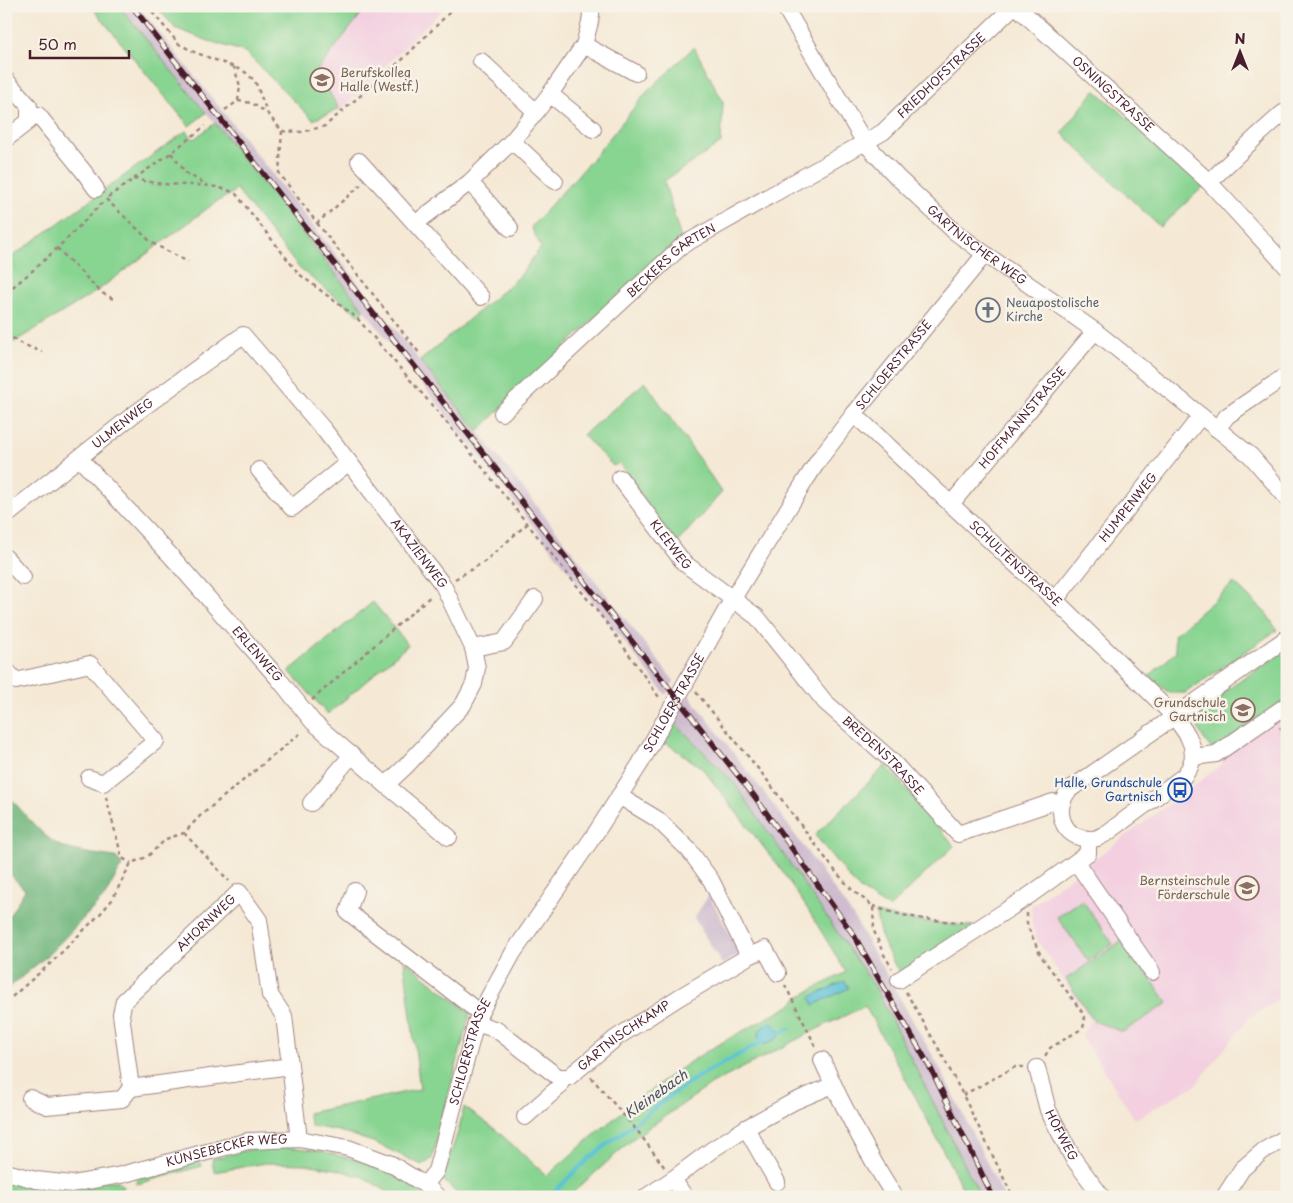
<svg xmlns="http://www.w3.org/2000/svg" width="1293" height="1203" font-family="'Playpen Sans',sans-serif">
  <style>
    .built { fill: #f3cfe0 }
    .industrial { fill: #cfbdcf }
    .green { fill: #88d491; stroke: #697a5e }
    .forest { fill: #6eb67b; stroke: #5c6a53 }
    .water { fill: #5bc3d7; stroke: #527181 }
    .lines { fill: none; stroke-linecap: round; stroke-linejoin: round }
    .stream { stroke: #5bc3d7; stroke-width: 4 }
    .minor-casing { stroke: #a08480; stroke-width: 18 }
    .path { stroke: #a08480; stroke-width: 2.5; stroke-dasharray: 4 4; stroke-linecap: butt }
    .minor { stroke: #fff; stroke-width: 16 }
    .rail-casing { stroke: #4a1f2b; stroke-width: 5.5 }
    .rail { stroke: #f7f3e8; stroke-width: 4; stroke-dasharray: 11; stroke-linecap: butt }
    .labels { text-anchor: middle; stroke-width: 5; stroke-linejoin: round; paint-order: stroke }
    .education-label { font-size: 12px; fill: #785e54; stroke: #f7f3e8; text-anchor: end }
    .street-label { font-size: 12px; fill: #4a1f2b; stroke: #f7f3e8 }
    .worship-label { font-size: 12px; fill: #5b616d; stroke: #f7f3e8; text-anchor: start }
    .transit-label { font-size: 12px; fill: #164399; stroke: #f7f3e8; text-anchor: end }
    .water-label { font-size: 14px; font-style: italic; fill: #4f505f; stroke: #f7f3e8 }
  </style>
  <rect width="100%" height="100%" fill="#f7f3e8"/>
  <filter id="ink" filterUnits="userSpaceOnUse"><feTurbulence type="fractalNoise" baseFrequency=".02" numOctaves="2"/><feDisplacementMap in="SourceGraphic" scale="10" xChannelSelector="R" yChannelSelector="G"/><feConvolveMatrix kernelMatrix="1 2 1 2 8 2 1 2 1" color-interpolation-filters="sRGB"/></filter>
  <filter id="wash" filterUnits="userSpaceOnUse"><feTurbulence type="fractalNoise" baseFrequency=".0096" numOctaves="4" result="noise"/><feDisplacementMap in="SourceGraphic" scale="20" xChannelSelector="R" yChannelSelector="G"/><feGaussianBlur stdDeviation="1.12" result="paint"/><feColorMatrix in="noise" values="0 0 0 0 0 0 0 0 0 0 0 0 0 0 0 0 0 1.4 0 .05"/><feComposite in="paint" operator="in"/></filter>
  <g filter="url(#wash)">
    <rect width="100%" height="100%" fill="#f5e9d5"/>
    <path class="built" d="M156,6H446L343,108L313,120L245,52L206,40L175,28Z
      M1281,653L1284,657L1287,656V994L1249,1018L1196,1085L1135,1119L1082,1036L1091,1020L1037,940L1032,924L1031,906L1223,764L1198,729L1197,723L1199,712Z"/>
    <path class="industrial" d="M119,6H138L212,98L420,361L478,431L674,681L666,695L364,310L215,123Z
      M689,695L778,811L853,916L942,1072L1004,1197H981L875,987L735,784L673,721Z
      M709,895L740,954L722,964L694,918Z"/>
    <path class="green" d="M91,6H119L206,113L189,126Z
      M156,6H348L361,14L317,71L339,109L313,120L245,52L206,40L175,28Z
      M694,47L723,102L721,143L664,181L681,239L621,293L478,431L420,361L519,277L541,247L531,227L594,157L646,93Z
      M1095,90L1205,185L1160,227L1062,133Z
      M215,123L364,310L359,315L300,269L236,189L231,194L216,202L97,291L6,347V261L186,131L194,139Z
      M645,382L722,492L676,544L619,463L613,466L583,435Z
      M1234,583L1266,613L1277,630L1185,693H1169L1149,676L1176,652L1174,635Z
      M373,602L408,645L328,714L289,671Z
      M1281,653L1284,657L1287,656V699L1213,751C1202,736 1191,726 1202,707Z
      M673,721L735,784L875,987L981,1197H967L915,1096L865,1006L813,1031L712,1084L635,1137L568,1197H461L442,1179L459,1129L464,1107L496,1130L547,1176C592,1136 639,1096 690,1062C722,1041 756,1024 790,1006L797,998L846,972L807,908L779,867L702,768L662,740Z
      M886,765L954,846L889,908L875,900L856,886L815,835Z
      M1082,900L1113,944L1088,961L1057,917Z
      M876,913C910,921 939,924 974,926L900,974C888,953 879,937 876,913Z
      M1123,940L1168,1003L1123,1032L1094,1021L1066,979Z
      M404,960L470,1013L432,1159L422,1165L373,1142L339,1131L311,1126L308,1113L420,1089Z
      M286,1147L317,1150L365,1162L406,1181L425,1197H396L363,1177L335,1169L305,1164L266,1163L214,1172L212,1159L252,1149Z
      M198,1161L201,1163L202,1166L137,1184L136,1181L137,1178Z
      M13,1181H118L122,1184L123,1188L92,1197H6V1183Z"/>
    <path class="forest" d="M6,793C22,810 44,841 66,848C82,853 99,855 116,857L122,865L105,896L48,955L6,990V921L25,890L6,870Z"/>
    <path class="water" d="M845,981L849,988L814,1005L810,997Z
      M769,1022C776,1025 779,1028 780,1036L773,1041L764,1045L758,1039L759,1031Z"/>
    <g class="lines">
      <path class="stream" d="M775,1035L789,1029
        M549,1197L588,1159L671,1095L699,1076L764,1041"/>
    </g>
  </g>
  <g filter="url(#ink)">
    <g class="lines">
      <g class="minor-casing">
        <g id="minor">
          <path id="s1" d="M784,6L865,143L897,177L954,231L985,254L1095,331L1251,456L1287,498"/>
          <path id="s2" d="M1016,6L1209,182L1287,267"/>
          <path d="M584,45L636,73"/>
          <path d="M481,61L536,112"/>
          <path d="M6,80L29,106V121L6,139"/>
          <path d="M550,94L593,129"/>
          <path d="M29,113L38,115L84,172L96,189"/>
          <path d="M512,141L555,181"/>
          <path d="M359,161L481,297"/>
          <path d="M470,182L510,228"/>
          <path d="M1209,182L1255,138L1283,113"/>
          <path d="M416,223L470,182L512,141L536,112L550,94L584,45L590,22L592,6"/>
          <path id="s3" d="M502,413L683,245L883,132L1014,6"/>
          <path id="s4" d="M854,414L1014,563L1055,600L1174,716L1188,736L1192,746L1193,757L1190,767L1184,776L1107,833C1101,836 1096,840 1089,839C1062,838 1053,810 1069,790L1287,638"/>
          <path d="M1217,429L1227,416L1287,375"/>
          <path id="s5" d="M79,458L171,556L278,678L313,722L386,785L449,837"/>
          <path d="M259,470L292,508L349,462"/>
          <path id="s6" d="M620,478L684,563L757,617L825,702L891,760L958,834L1053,802L1061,804"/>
          <path id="s7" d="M951,504L1095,331"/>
          <path id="s8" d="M6,516L133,415L243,335L325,431L443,585L473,648L477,668L474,684L463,705L406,766L386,785"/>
          <path d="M6,558L23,577"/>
          <path id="s9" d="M1055,600L1201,416"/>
          <path d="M473,648L504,642L535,599"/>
          <path d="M6,670L16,681L90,664L156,741L103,783L89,778"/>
          <path d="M1193,757L1216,754L1287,705"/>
          <path d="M619,796L657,819L689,850L711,880L749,956"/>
          <path d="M311,803L352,755"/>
          <path d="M1076,862L1152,972"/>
          <path d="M355,891L348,912L480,1013"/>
          <path d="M899,980L1030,895L1088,853V839"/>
          <path id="s10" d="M476,1023L497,1030L558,1077H569L616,1038L678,998L749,956L765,949L778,973"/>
          <path d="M822,1060C843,1107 867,1153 895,1197"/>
          <path id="s11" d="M290,1066L131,1088L121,1014L124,1001L239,892L259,920L270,995L284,1016L299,1139"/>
          <path id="s12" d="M1037,1068L1048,1110L1073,1158L1102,1197"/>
          <path d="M30,1098L47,1106L122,1099L131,1088"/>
          <path d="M525,1117L559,1087L563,1077"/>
          <path d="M746,1128L777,1182"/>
          <path id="s13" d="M6,1172L36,1180L72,1184L121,1175L248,1141L299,1139L348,1148L391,1164L425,1185L438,1197"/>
          <path d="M673,1179L685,1197"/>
          <path id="s14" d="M425,1185L436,1171L476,1023L480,1013L513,953L595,834L640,764L732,600L805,481L820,458L854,414L985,254"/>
          <path d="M646,1197L673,1179L713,1149L746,1128L793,1102L833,1085"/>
          <path d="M1224,1197L1242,1169L1263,1151L1287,1137"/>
        </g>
      </g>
      <path class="path" d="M147,6L179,44L194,52L234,67L245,72L255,81L267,112
        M238,101L252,103L267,113L282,131L302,132L325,126L403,59L456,6
        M225,110L238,101L240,86L234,67
        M282,131L279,173L317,223L361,185
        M171,153L186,173L207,185
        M133,179C144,181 154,183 164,184C188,186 215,182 236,194L299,274L357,318L443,418L609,626L661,700
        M108,197L171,153L205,126
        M106,199L152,243L188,262
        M317,223L420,354
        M57,248L102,293L115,300
        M6,292C41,266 72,234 102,203
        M6,333L20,343L42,352
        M455,579L484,562L527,524
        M696,692L764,776L836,872L852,890L873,906L874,931L883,953L892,968
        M312,700L432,595
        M1280,727L1287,736
        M106,797L122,858L131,863
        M184,833L229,881
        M873,906C901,917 932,921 962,922
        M1027,913V925L1041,956L1082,1012L1085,1020L1083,1028L1050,1048L1045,1056
        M785,985L816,1047
        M906,992L940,1051L963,1095L1013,1197
        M6,1002L52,962L100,914L112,900L131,863L147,857L166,839L184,833L200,816L303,731
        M591,1077L639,1133L665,1168
        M963,1095L1015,1067H1024"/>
      <use href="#minor" class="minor"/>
      <g class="rail-casing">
        <path id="rail" d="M132,6L416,368L755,797L853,934L931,1069L993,1197"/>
      </g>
      <use href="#rail" class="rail"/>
    </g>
  </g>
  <defs>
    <g id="university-ring" transform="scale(1.25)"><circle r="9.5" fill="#f7f3e8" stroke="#8d6e63" stroke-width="1.5"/><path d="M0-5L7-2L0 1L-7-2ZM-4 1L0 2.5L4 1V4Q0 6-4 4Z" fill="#8d6e63"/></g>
    <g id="church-ring" transform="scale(1.25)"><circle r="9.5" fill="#f7f3e8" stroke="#6b7280" stroke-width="1.5"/><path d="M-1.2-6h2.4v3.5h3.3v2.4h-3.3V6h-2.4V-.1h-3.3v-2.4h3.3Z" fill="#6b7280"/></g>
    <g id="school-ring" transform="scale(1.25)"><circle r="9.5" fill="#f7f3e8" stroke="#8d6e63" stroke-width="1.5"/><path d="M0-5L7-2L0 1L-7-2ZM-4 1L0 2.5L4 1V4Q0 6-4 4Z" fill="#8d6e63"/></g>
    <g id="bus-ring" transform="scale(1.25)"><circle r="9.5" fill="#f7f3e8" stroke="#1a4fb4" stroke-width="1.5"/><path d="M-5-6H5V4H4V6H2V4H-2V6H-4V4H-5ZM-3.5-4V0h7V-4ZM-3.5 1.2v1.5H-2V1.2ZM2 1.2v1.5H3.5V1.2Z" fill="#1a4fb4"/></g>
  </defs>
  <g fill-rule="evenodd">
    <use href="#university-ring" x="322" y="80"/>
    <use href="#church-ring" x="988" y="310"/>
    <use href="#school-ring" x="1243" y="710"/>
    <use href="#bus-ring" x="1180" y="790"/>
    <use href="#school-ring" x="1247" y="888"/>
  </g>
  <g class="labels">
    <g class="education-label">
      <text x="340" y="77" text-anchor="start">Berufskolleg<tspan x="340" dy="14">Halle (Westf.)</tspan></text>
      <text x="1226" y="707">Grundschule<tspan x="1226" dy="14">Gartnisch</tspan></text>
      <text x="1230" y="885">Bernsteinschule<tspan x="1230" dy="14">Förderschule</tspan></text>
    </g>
    <g class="street-label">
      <text dy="4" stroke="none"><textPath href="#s3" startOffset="558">FRIEDHOFSTRASSE</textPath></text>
      <text dy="4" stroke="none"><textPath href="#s2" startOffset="131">OSNINGSTRASSE</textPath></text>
      <text dy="4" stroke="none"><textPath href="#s1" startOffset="311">GARTNISCHER WEG</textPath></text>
      <text dy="4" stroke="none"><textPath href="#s3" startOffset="228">BECKERS GARTEN</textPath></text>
      <text dy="4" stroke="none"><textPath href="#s14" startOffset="952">SCHLOERSTRASSE</textPath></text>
      <text dy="4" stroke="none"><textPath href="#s7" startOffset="112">HOFFMANNSTRASSE</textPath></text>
      <text dy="4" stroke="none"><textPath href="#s8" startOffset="149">ULMENWEG</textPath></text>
      <text dy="4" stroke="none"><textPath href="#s9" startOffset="118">HUMPENWEG</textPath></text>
      <text dy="4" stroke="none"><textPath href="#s6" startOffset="84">KLEEWEG</textPath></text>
      <text dy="4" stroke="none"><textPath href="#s8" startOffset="579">AKAZIENWEG</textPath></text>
      <text dy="4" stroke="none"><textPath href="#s4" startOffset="220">SCHULTENSTRASSE</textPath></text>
      <text dy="4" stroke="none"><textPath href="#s5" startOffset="265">ERLENWEG</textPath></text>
      <text dy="4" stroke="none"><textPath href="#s14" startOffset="548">SCHLOERSTRASSE</textPath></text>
      <text dy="4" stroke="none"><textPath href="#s6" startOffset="385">BREDENSTRASSE</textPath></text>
      <text dy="4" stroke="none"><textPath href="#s11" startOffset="362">AHORNWEG</textPath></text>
      <text dy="4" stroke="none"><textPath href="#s10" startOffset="179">GARTNISCHKAMP</textPath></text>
      <text dy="4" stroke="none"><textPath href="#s14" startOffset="142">SCHLOERSTRASSE</textPath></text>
      <text dy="4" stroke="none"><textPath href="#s12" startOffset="72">HOFWEG</textPath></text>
      <text dy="4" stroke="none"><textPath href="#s13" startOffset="226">KÜNSEBECKER WEG</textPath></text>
    </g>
    <g class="worship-label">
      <text x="1006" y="307">Neuapostolische<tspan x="1006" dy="14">Kirche</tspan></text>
    </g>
    <g class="transit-label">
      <text x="1162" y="787">Halle, Grundschule<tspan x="1162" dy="14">Gartnisch</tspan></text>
    </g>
    <g class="water-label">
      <text transform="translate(656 1094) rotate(-35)" y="5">Kleinebach</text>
    </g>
  </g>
  <rect width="1293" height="1203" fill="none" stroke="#f7f3e8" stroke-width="25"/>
  <g transform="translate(1240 52)" stroke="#f7f3e8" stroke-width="4" paint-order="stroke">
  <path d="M0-4L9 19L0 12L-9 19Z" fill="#4a1f2b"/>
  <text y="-8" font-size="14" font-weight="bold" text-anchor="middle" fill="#4a1f2b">N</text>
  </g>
  <path d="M30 50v8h99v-8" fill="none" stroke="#4a1f2b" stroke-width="2.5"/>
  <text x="38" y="50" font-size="15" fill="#4a1f2b" stroke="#f7f3e8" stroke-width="4" paint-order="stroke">50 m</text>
</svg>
